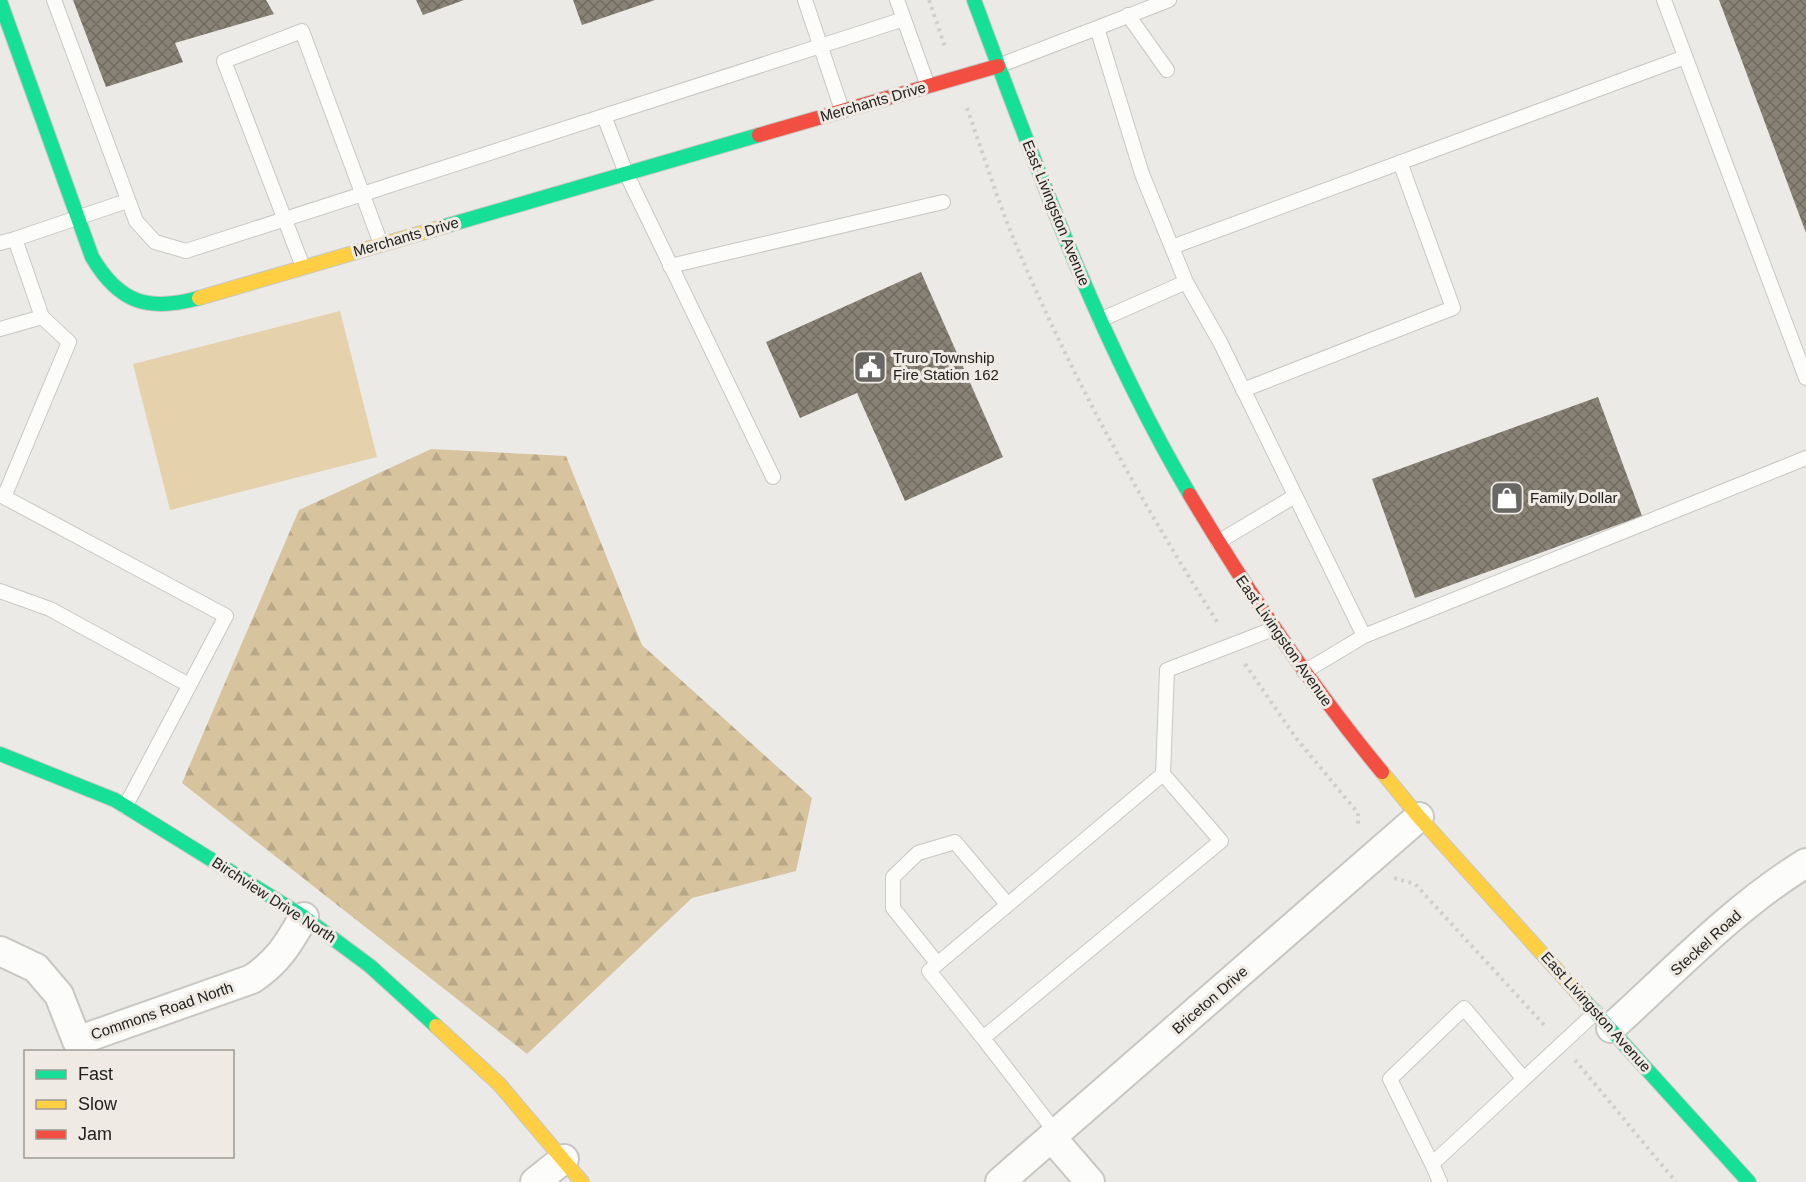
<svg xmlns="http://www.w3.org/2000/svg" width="1806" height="1182" font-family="Arial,sans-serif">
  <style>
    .green { fill: #e5d2ad }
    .forest { fill: url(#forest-firs) }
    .building { fill: url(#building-cross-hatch) }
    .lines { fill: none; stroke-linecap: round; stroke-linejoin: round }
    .lane-casing { stroke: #c8c7c4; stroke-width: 16 }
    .street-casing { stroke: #c8c7c4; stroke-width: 32 }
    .fast-casing { stroke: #c8c7c4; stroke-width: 16 }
    .slow-casing { stroke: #c8c7c4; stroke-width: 16 }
    .jam-casing { stroke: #c8c7c4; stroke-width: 16 }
    .path { stroke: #cfcfce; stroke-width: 4; stroke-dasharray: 3 4.5; stroke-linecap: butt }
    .lane { stroke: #fcfcfb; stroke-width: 14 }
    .street { stroke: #fcfcfb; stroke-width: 28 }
    .fast { stroke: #16e098; stroke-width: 14 }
    .slow { stroke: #ffcf43; stroke-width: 14 }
    .jam { stroke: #f24e42; stroke-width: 14 }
    .labels { text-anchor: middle; stroke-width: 6; stroke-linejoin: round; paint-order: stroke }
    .street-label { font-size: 15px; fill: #21201d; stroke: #efebe4 }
    .poi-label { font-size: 15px; fill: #21201d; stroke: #efebe4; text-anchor: start }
  </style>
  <defs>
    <pattern id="forest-firs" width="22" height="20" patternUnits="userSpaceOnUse" patternTransform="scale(1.5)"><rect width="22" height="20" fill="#d7c49e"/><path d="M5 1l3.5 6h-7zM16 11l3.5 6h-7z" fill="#b8a888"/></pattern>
    <pattern id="building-cross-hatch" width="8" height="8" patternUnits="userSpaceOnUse" patternTransform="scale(1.5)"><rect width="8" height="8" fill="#888376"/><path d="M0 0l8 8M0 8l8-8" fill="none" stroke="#6f6b60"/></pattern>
  </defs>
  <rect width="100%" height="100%" fill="#eceae7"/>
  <path class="green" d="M340,311L377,457L170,510L133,364Z"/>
  <path class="forest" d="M431,449L566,456L642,645L812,798L796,871L692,898L527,1054L182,783L299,510Z"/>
  <path class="building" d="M73,0H266L274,14L175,43L183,62L106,87Z
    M416,0H464L423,15Z
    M573,0H655L582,25Z
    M1719,0H1806V233L1739,53Z
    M921,272L1003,457L905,501L857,393L800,418L766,342Z
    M1598,397L1642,516L1415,598L1372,479Z"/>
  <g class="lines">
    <g class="lane-casing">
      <path id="lane" d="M54,0L136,221L155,242L186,251L904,19
        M805,0L842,110
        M897,0L928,86
        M1664,0L1806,378
        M1128,15L1167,70
        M1097,28L1169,0
        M998,66L1097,28L1142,174L1186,282
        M604,116L626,173L773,477
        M0,243L15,239
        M1172,247L1685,57
        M670,266L943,202
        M303,267L224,61L302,31L381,244
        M1100,320L1186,282L1220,342L1364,636L1806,458
        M0,329L42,317
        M1243,390L1453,308L1400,162
        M1218,542L1295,496
        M0,591L50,609L189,685
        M1304,672L1364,636
        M125,807L226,616L4,497L69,342L42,317L15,239L127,201
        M937,963L893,908V877L918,853L955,842L1007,904
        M983,1038L929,971L1163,774
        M1057,1134L983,1038L1221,841L1163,774L1167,670L1273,629
        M1432,1164L1390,1079L1464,1008L1523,1078
        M1440,1182L1432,1164L1596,1012"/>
    </g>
    <g class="street-casing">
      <path id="street" d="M0,951L36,968L59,995L77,1041L252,979C279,961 288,944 304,917
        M1611,1028C1673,972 1734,907 1806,863
        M1052,1138L1090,1182
        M535,1182L564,1159
        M1000,1182L1419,817"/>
    </g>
    <g class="fast-casing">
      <path id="fast" d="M974,0C1037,169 1098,339 1190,495
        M0,1L92,257C119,303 148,312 199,298
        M442,227L759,135
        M0,754L115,800L304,917L370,966L436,1026
        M1584,1000L1749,1182"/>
    </g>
    <g class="slow-casing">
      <path id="slow" d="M199,298L442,227
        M1382,772L1419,817L1584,1000
        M436,1026L499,1084L582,1182"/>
    </g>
    <g class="jam-casing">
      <path id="jam" d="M759,135L998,66
        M1190,495C1248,592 1310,685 1382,772"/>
    </g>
    <path class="path" d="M929,0L945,47
      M967,108C985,159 1001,212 1023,261C1078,389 1145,508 1219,625
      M1245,664L1296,738L1358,813V828
      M1394,878L1415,884L1546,1027
      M1575,1060L1676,1182"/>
    <use href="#lane" class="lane"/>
    <use href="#street" class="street"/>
    <use href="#fast" class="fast"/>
    <use href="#slow" class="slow"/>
    <use href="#jam" class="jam"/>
  </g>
  <defs>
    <g id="civic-square" transform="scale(1.725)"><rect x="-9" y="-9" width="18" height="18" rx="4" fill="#686764" stroke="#efebe4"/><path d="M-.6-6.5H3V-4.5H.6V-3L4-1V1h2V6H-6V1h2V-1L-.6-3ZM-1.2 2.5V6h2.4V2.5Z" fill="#fff"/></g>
    <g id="shop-square" transform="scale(1.725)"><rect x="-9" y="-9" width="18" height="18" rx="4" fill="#686764" stroke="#efebe4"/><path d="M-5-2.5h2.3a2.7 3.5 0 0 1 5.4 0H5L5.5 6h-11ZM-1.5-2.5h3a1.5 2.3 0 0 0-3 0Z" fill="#fff"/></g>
  </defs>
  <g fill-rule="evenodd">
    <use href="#civic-square" x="870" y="367"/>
    <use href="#shop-square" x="1507" y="498"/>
  </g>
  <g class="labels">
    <g class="street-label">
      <text transform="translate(873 102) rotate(-16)" y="5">Merchants Drive</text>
      <text transform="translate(1056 213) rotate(68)" y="5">East Livingston Avenue</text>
      <text transform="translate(406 237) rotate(-16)" y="5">Merchants Drive</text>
      <text transform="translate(1284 641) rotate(55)" y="5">East Livingston Avenue</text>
      <text transform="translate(274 900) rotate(33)" y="5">Birchview Drive North</text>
      <text transform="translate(1706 943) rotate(-42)" y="5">Steckel Road</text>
      <text transform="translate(1210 1000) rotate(-41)" y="5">Briceton Drive</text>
      <text transform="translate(162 1011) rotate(-19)" y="5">Commons Road North</text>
      <text transform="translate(1596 1012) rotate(48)" y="5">East Livingston Avenue</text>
    </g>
    <g class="poi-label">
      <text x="893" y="363">Truro Township<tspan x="893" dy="17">Fire Station 162</tspan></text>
      <text x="1530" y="503">Family Dollar</text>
    </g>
  </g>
  <rect x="24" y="1050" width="210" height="108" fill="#efebe4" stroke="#9d9a94" stroke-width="1.5"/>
  <rect x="36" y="1070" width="30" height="9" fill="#16e098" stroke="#9d9a94" stroke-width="1.5"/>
  <text x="78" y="1080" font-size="18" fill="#21201d">Fast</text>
  <rect x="36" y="1100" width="30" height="9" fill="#ffcf43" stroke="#9d9a94" stroke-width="1.5"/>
  <text x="78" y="1110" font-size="18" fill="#21201d">Slow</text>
  <rect x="36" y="1130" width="30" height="9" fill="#f24e42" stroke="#9d9a94" stroke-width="1.5"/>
  <text x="78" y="1140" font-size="18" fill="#21201d">Jam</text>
</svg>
